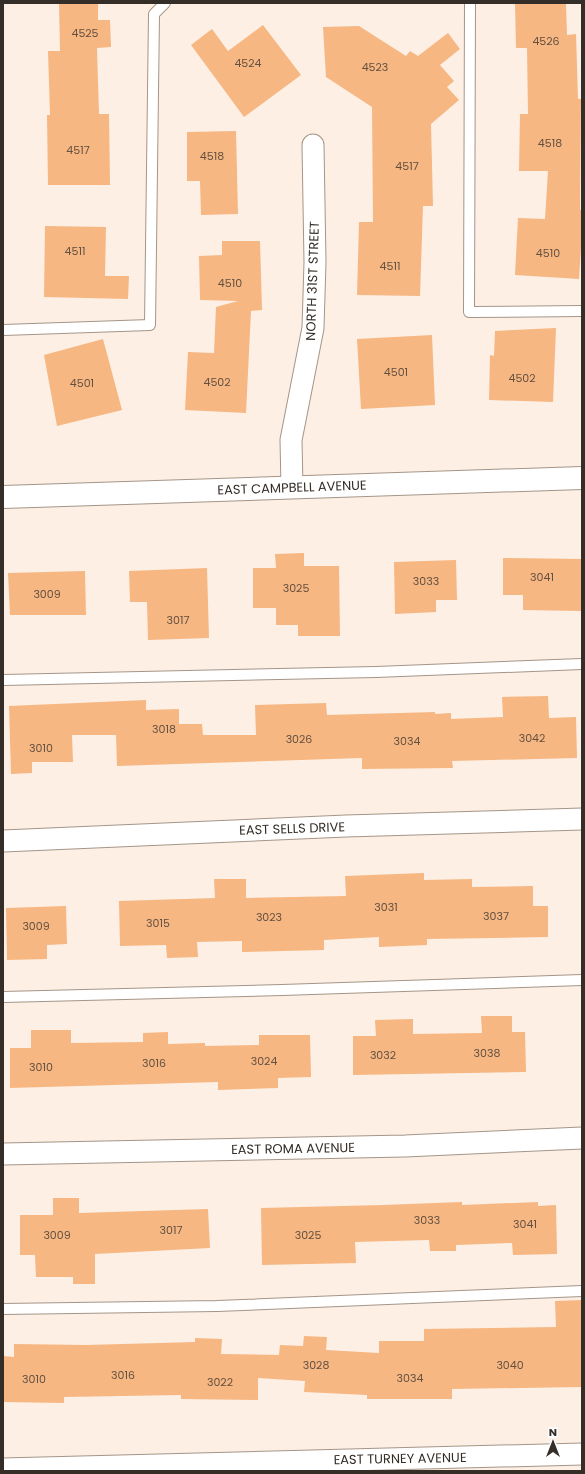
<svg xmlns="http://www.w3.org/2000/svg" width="585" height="1474" font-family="Poppins,sans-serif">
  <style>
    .building { fill: #f6b783 }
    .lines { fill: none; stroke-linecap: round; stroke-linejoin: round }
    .lane-casing { stroke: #a59588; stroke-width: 12 }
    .street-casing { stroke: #a59588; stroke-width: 23 }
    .secondary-casing { stroke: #a59588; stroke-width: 24 }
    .lane { stroke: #fff; stroke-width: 10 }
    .street { stroke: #fff; stroke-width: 21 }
    .secondary { stroke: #fff; stroke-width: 22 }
    .labels { text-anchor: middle; stroke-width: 3; stroke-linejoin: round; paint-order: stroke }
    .number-label { font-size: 11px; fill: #64503f }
    .street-label { font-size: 13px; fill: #342d28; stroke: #fff }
  </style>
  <rect width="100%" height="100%" fill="#fdefe4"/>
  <path class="building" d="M59,3H98V20H110L111,47L97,48L99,114H109L110,185H48L47,115H50L48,51H60Z
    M515,3H566L567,35L576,34L578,99H581L580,210H582V232L579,279L515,275L518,218L545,219L548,171H519L520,114H528L527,48H516Z
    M263,25L301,75L244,117L191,45L212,29L228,51Z
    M359,26L406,56L410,51L418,56L448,33L460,49L440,65L454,81L447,87L459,100L431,124L433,206H423L420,296L357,295L359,222H373L372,107L326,77L323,27Z
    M236,131L238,214L201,215L200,181H187V132Z
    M45,226L106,227L105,276H129L128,299L44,297Z
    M222,241H260L262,310L251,311L246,413L185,410L188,352L214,353L216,307L238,301L200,300L199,256L222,255Z
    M556,328L553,402L489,400L490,355L494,356L495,331Z
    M432,335L435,405L361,409L357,339Z
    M103,339L122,410L57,426L44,355Z
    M304,553V566H339L340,636H298V625H276V608H253V568H276L275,554Z
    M503,558L582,559V611L523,610V595H503Z
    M456,560L457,600H436V612L395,614L394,562Z
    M207,568L209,638L148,640L147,602H130L129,571Z
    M85,571L86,615H10L8,573Z
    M548,696L549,718L576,717L577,758L452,761L453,768L362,769V758L117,766L116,735H72L73,762H32V773L11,774L9,706L146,700V710L179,709V724H202L203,735H256L255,705L326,703L327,715L435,712V714L451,713V719L503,717L502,697Z
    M424,873V880L472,879V887L533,886V906H548V937L427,939V945L379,947V937L324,940V950L242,952V941L197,942L198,957L167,958L166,945L120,946L119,901L215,898L214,879H246V898L346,896L345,876Z
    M66,906L67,944L47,945V959L7,960L6,908Z
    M481,1016H512V1032H525L526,1072L353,1075V1036H376L375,1020L413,1019V1034L482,1033Z
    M31,1030H71V1043L143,1042V1033L168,1032V1044L205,1043V1046L259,1045V1035H310L311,1077L278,1078V1088L218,1090V1082L10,1088V1048H31Z
    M53,1198H79V1213L208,1209L210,1248L95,1254V1284H73V1277H36L35,1255H20V1215H53Z
    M462,1202V1205L538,1202V1206L556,1205L557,1254L513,1255L512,1243L456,1245V1251H430L429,1240L355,1242L356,1263L262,1265L261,1208L383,1205Z
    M582,1300V1387L452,1389V1399H367V1395L304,1392L305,1381L258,1378V1400L181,1399V1395L64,1397V1403L3,1402V1356L14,1357V1344L86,1345L195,1342V1338L222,1339L221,1354L279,1355L280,1345L303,1346L304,1336L327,1337L326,1350L379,1353V1341H424V1329L556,1327L555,1301Z"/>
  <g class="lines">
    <g class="lane-casing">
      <path id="lane" d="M470,3L469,312L582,311
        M3,330L150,325L154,14L165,3
        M3,680L376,672L582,664
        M3,997L282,990L582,980
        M3,1309L217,1306L582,1291"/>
    </g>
    <g class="street-casing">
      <path id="street" d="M292,487L291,440L313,328L315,262L313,145
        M3,841L346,826L582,819
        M3,1154L405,1146L582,1138
        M3,1469L582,1454"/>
    </g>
    <g class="secondary-casing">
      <path id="secondary" d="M3,497L582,478"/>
    </g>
    <use href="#lane" class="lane"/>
    <use href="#street" class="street"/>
    <use href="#secondary" class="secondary"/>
  </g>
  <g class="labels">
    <g class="number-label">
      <text x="85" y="37">4525</text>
      <text x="546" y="45">4526</text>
      <text x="248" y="67">4524</text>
      <text x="375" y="71">4523</text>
      <text x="550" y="147">4518</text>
      <text x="78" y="154">4517</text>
      <text x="212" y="160">4518</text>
      <text x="407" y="170">4517</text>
      <text x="75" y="255">4511</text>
      <text x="548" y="257">4510</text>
      <text x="390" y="270">4511</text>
      <text x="230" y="287">4510</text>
      <text x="396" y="376">4501</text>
      <text x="522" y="382">4502</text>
      <text x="217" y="386">4502</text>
      <text x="82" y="387">4501</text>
      <text x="542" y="581">3041</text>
      <text x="426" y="585">3033</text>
      <text x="296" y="592">3025</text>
      <text x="47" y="598">3009</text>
      <text x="178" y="624">3017</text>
      <text x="164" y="733">3018</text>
      <text x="532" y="742">3042</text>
      <text x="299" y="743">3026</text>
      <text x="407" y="745">3034</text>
      <text x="41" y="752">3010</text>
      <text x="386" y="911">3031</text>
      <text x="496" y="920">3037</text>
      <text x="269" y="921">3023</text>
      <text x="158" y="927">3015</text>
      <text x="36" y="930">3009</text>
      <text x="487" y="1057">3038</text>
      <text x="383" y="1059">3032</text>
      <text x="264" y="1065">3024</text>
      <text x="154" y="1067">3016</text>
      <text x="41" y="1071">3010</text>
      <text x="427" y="1224">3033</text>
      <text x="525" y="1228">3041</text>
      <text x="171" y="1234">3017</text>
      <text x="57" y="1239">3009</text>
      <text x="308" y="1239">3025</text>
      <text x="316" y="1369">3028</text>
      <text x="510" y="1369">3040</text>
      <text x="123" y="1379">3016</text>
      <text x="410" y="1382">3034</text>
      <text x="34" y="1383">3010</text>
      <text x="220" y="1386">3022</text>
    </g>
    <g class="street-label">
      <text transform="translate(312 281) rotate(-88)" y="5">NORTH 31ST STREET</text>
      <text transform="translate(292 487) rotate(-2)" y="5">EAST CAMPBELL AVENUE</text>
      <text transform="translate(292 828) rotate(-2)" y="5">EAST SELLS DRIVE</text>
      <text transform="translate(293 1148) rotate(-1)" y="5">EAST ROMA AVENUE</text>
      <text transform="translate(400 1458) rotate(-1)" y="5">EAST TURNEY AVENUE</text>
    </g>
  </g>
  <rect width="585" height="1474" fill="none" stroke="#342d28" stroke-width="8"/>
  <g transform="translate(553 1442)" stroke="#ffffff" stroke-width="3" paint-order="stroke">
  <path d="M0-3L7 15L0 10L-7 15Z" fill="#342d28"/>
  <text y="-6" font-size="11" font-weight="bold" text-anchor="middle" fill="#342d28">N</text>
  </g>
</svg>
